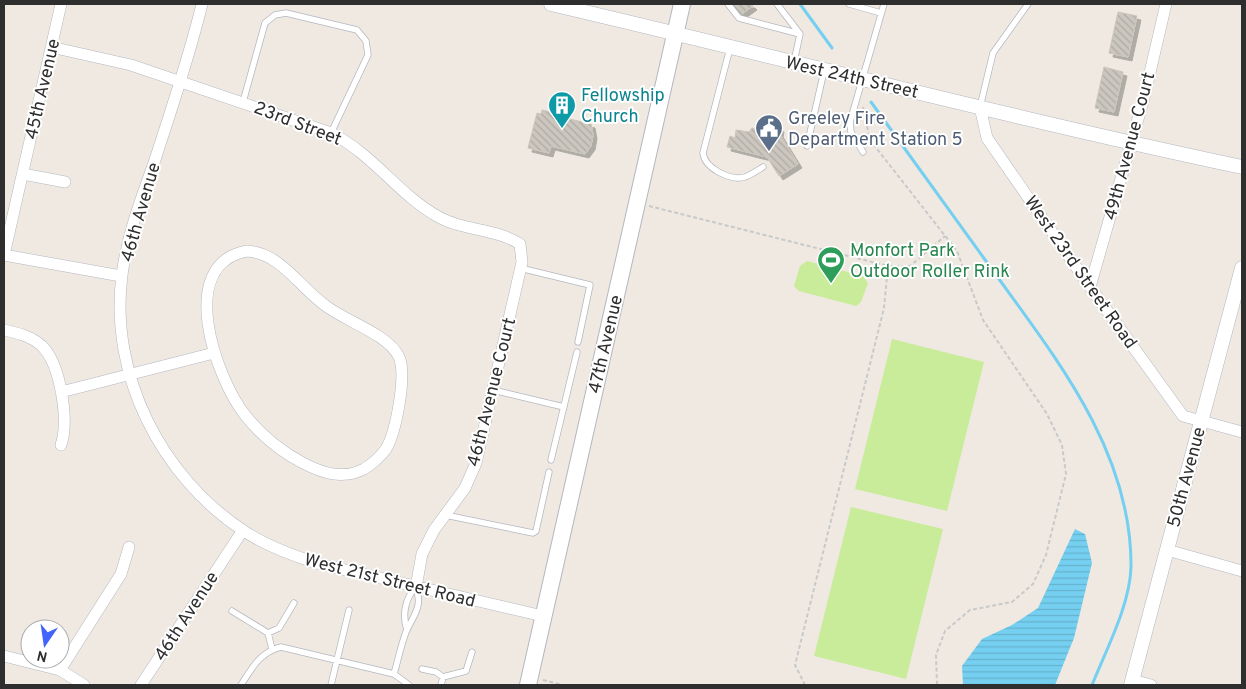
<svg xmlns="http://www.w3.org/2000/svg" width="1246" height="689" font-family="Overpass,sans-serif">
  <style>
    .pitch { fill: #c9ec9a }
    .water { fill: url(#water-rules) }
    .lines { fill: none; stroke-linecap: round; stroke-linejoin: round }
    .stream { stroke: #75cff0; stroke-width: 3 }
    .building { fill: url(#building-back-hatch); stroke: #cbc5ba; filter: url(#shadow) }
    .service-casing { stroke: #b4b7c1; stroke-width: 7 }
    .minor-casing { stroke: #b4b7c1; stroke-width: 12 }
    .tertiary-casing { stroke: #b4b7c1; stroke-width: 15 }
    .secondary-casing { stroke: #b4b7c1; stroke-width: 18 }
    .path { stroke: #c9c9c9; stroke-width: 2; stroke-dasharray: 4 2.5; stroke-linecap: butt }
    .service { stroke: #fff; stroke-width: 5.5 }
    .minor { stroke: #fff; stroke-width: 11 }
    .tertiary { stroke: #fff; stroke-width: 14 }
    .secondary { stroke: #fff; stroke-width: 16 }
    .labels { text-anchor: middle; stroke-width: 4; stroke-linejoin: round; paint-order: stroke }
    .street-label { font-size: 18px; fill: #2e2e2e; stroke: #fff }
    .culture-label { font-size: 18px; fill: #0d838f; stroke: #fff; text-anchor: start }
    .service-label { font-size: 18px; fill: #4e5e75; stroke: #fff; text-anchor: start }
    .leisure-label { font-size: 18px; fill: #27864d; stroke: #fff; text-anchor: start }
  </style>
  <defs>
    <pattern id="water-rules" width="6" height="5" patternUnits="userSpaceOnUse" patternTransform="scale(1.25)"><rect width="6" height="5" fill="#75cff0"/><path d="M0 2.5h6" fill="none" stroke="#66b2ce"/></pattern>
    <pattern id="building-back-hatch" width="6" height="6" patternUnits="userSpaceOnUse" patternTransform="scale(1.25)"><rect width="6" height="6" fill="#cbc7bf"/><path d="M-1 5l2 2M0 0l6 6M5-1l2 2" fill="none" stroke="#afaba4"/></pattern>
    <filter id="shadow"><feDropShadow dx="4" dy="4" stdDeviation="0" flood-color="#0004"/></filter>
  </defs>
  <rect width="100%" height="100%" fill="#efe9e1"/>
  <path class="pitch" d="M807,261L863,276L868,283L861,302L856,306L799,291L794,286L800,266Z
    M892,339L984,362L947,511L855,489Z
    M851,507L943,529L906,679L814,656Z"/>
  <path class="water" d="M1075,529L1085,534L1092,563L1074,638L1055,685H963L962,666L982,639L1012,625L1038,608Z"/>
  <g class="lines">
    <path class="stream" d="M800,4L832,48
      M871,102C911,157 951,212 991,268C1055,357 1132,451 1131,567C1130,605 1106,650 1092,685"/>
  </g>
  <path class="building" d="M731,4H751L753,6L739,16Z
    M1118,12L1137,16L1128,57L1109,53Z
    M1104,67L1123,72L1114,112L1095,108Z
    M542,110L558,114L559,112L566,113L565,118L591,124L593,135L591,146L585,154L551,146L549,153L528,148L537,113L541,114Z
    M768,126L780,128L779,133L798,164L779,176L767,157L727,147L730,136L735,138L736,130L749,132L752,128L766,131Z"/>
  <g class="lines">
    <g class="service-casing">
      <path id="service" d="M728,4L739,18L800,34
        M777,4L800,34L794,62
        M849,4L881,13
        M730,48L703,153C705,169 731,181 745,177C751,175 758,170 763,167
        M243,102L265,23L275,15L286,13L357,30L366,41L368,55L331,133
        M980,107L993,53L1028,4
        M807,146L824,71
        M863,152L851,132L850,122L884,4
        M520,268L590,285L578,342
        M493,390L564,407
        M551,460L577,352
        M445,515L533,533L536,531L549,472
        M232,611L268,633L279,628L294,603
        M268,633L272,649
        M422,669L436,672L443,677L441,685
        M394,674C398,660 401,645 406,632C414,614 423,607 416,587C405,598 402,615 407,630
        M443,677L466,671L472,652
        M241,685C252,668 260,652 281,647L394,674L409,685
        M331,685L349,610"/>
    </g>
    <g class="minor-casing">
      <path id="minor" d="M202,4C189,58 171,110 154,163C141,199 127,236 122,275C109,374 161,477 244,531C266,546 291,555 316,563L543,616
        M51,47L131,65L331,133C374,155 397,193 437,216C462,231 495,228 520,244L522,262L476,463L465,488L434,530L422,554L416,587
        M980,107L987,138L1090,287L1183,416L1242,432
        M23,174L65,182
        M247,251C281,253 300,288 326,306C347,322 388,334 399,357C407,375 396,432 386,449C380,457 372,464 364,469C343,480 322,473 303,463C280,451 261,435 245,415C216,378 175,264 247,251Z
        M4,255L61,4
        M4,255L121,276
        M1090,287L1144,98L1166,4
        M4,330C18,333 31,336 42,346C61,365 69,421 61,445
        M61,392L214,353
        M1167,550L1242,571
        M4,656L60,670L84,685
        M60,670L121,574L129,547
        M1132,680L1151,685
        M141,685L243,530"/>
    </g>
    <g class="tertiary-casing">
      <path id="tertiary" d="M551,4C782,58 1011,118 1242,167
        M1131,685L1242,268"/>
    </g>
    <g class="secondary-casing">
      <path id="secondary" d="M528,685L682,4"/>
    </g>
    <path class="path" d="M863,107L870,140L957,251L983,320L1047,414L1062,445L1066,474L1046,555L1033,584L1012,602L970,610L945,631L936,655L937,685
      M649,206L888,266H910L945,236
      M543,680L563,685
      M805,685L795,665L884,308L888,266"/>
    <use href="#service" class="service"/>
    <use href="#minor" class="minor"/>
    <use href="#tertiary" class="tertiary"/>
    <use href="#secondary" class="secondary"/>
  </g>
  <defs>
    <g id="building-pin" transform="scale(1.4375)"><path d="M0 17L-7.5 6A9.5 9.5 0 1 1 7.5 6Z" fill="#0f9aa8" stroke="#fff"/><path d="M-4-6H4V6H1V3H-1V6H-4ZM-2.5-4.3h1.7v1.8h-1.7ZM.8-4.3h1.7v1.8H.8ZM-2.5-1h1.7V.8h-1.7ZM.8-1h1.7V.8H.8Z" fill="#fff"/></g>
    <g id="civic-pin" transform="scale(1.4375)"><path d="M0 17L-7.5 6A9.5 9.5 0 1 1 7.5 6Z" fill="#5c6f8a" stroke="#fff"/><path d="M-.6-6.5H3V-4.5H.6V-3L4-1V1h2V6H-6V1h2V-1L-.6-3ZM-1.2 2.5V6h2.4V2.5Z" fill="#fff"/></g>
    <g id="stadium-pin" transform="scale(1.4375)"><path d="M0 17L-7.5 6A9.5 9.5 0 1 1 7.5 6Z" fill="#2e9e5b" stroke="#fff"/><path d="M0-5a6.5 5 0 1 0 0 10a6.5 5 0 1 0 0-10ZM-3.5-1.8h7v3.6h-7Z" fill="#fff"/></g>
  </defs>
  <g fill-rule="evenodd">
    <use href="#building-pin" x="562" y="105"/>
    <use href="#civic-pin" x="769" y="128"/>
    <use href="#stadium-pin" x="831" y="260"/>
  </g>
  <g class="labels">
    <g class="street-label">
      <text transform="translate(852 77) rotate(13)" y="6">West 24th Street</text>
      <text transform="translate(42 89) rotate(-77)" y="6">45th Avenue</text>
      <text transform="translate(298 123) rotate(21)" y="6">23rd Street</text>
      <text transform="translate(1129 146) rotate(-75)" y="6">49th Avenue Court</text>
      <text transform="translate(140 212) rotate(-74)" y="6">46th Avenue</text>
      <text transform="translate(1081 272) rotate(55)" y="6">West 23rd Street Road</text>
      <text transform="translate(605 344) rotate(-77)" y="6">47th Avenue</text>
      <text transform="translate(491 392) rotate(-76)" y="6">46th Avenue Court</text>
      <text transform="translate(1186 477) rotate(-75)" y="6">50th Avenue</text>
      <text transform="translate(390 580) rotate(14)" y="6">West 21st Street Road</text>
      <text transform="translate(186 616) rotate(-57)" y="6">46th Avenue</text>
    </g>
    <g class="culture-label">
      <text x="581" y="101">Fellowship<tspan x="581" dy="21">Church</tspan></text>
    </g>
    <g class="service-label">
      <text x="788" y="124">Greeley Fire<tspan x="788" dy="21">Department Station 5</tspan></text>
    </g>
    <g class="leisure-label">
      <text x="850" y="256">Monfort Park<tspan x="850" dy="21">Outdoor Roller Rink</tspan></text>
    </g>
  </g>
  <rect width="1246" height="689" fill="none" stroke="#2e2e2e" stroke-width="10"/>
  <g transform="translate(45 644) rotate(193)"><circle r="24" fill="#ffffff" stroke="#ababab"/>
  <path d="M0-4L9 19L0 12L-9 19Z" fill="#4264fb"/>
  <text y="-8" font-size="14" font-weight="bold" text-anchor="middle" fill="#2e2e2e">N</text>
  </g>
</svg>
